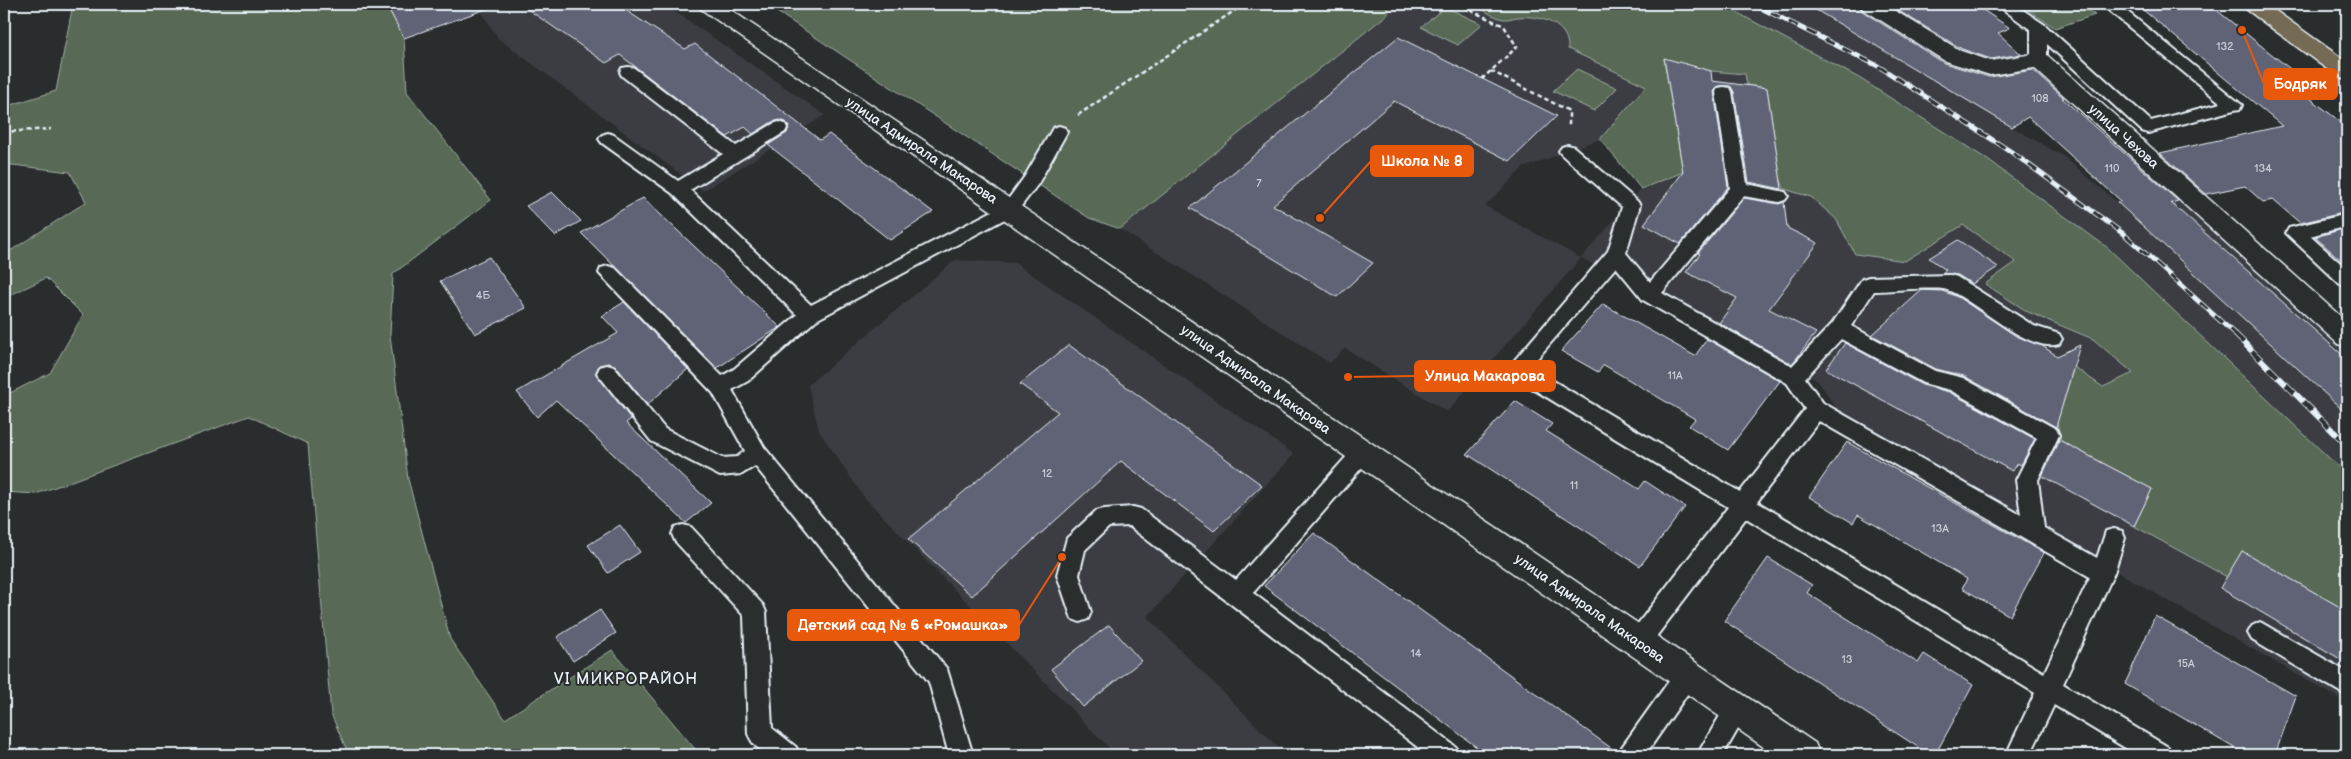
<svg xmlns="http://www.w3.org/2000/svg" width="2351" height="759" font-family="'Balsamiq Sans',sans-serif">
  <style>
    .built { fill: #3a3d43 }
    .green { fill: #586a54; stroke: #a0aea6 }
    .building { fill: #616375; stroke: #e8f1f8 }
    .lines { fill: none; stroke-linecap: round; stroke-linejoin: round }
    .lane-casing { stroke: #e8f1f8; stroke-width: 4 }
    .street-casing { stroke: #e8f1f8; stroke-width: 3 }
    .secondary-casing { stroke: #e8f1f8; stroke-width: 3 }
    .primary-casing { stroke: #e8f1f8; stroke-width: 3 }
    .path { stroke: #e8f1f8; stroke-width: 2.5; stroke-dasharray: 4.5 3; stroke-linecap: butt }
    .lane { fill: #2a2d2e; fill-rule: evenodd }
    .street { fill: #2a2d2e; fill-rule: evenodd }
    .secondary { fill: #2a2d2e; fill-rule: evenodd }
    .primary { fill: #746b52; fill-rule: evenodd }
    .rail-far1-casing { stroke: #e8f1f8; stroke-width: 5 }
    .rail-casing { stroke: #e8f1f8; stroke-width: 6 }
    .rail-far1 { stroke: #2a2d2e; stroke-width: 3; stroke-dasharray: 10; stroke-linecap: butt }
    .rail { stroke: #2a2d2e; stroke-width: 4.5; stroke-dasharray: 12; stroke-linecap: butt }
    .labels { text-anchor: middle; stroke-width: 4; stroke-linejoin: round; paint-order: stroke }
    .number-label { font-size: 11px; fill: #c6ced7 }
    .street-label { font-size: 14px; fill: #e8f1f8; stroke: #2a2d2e }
    .quarter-label { font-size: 16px; letter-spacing: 1px; fill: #e8f1f8; stroke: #2a2d2e }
    .leader { fill: none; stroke: #e8590c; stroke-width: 2 }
    .callout-dot { fill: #e8590c; stroke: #2a2d2e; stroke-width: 2 }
    .callout { fill: #e8590c; stroke: #e8590c; stroke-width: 2 }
    .callout-label { font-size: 15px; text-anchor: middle; font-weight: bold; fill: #fff }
  </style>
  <rect width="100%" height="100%" fill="#2a2d2e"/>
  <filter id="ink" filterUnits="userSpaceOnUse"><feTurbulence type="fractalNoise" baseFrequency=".02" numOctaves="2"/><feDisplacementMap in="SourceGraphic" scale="10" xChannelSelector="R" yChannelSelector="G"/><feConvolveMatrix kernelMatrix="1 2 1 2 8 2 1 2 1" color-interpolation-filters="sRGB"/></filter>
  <g filter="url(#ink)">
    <path class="built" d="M476,4H664L825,115L703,191L499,39Z
      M1389,4H1471L1504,20L1529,16L1543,19L1555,25L1564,32L1568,41V49L1646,86L1600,139L1523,168L1485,206L1581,258L1641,189L1683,172L1664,58L1711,71L1745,74L1747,85L1767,88L1780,177L1784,189L1811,197L1836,219L1855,254L1905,261L1963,225L2017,263L1985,283L2028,312L2093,339L2134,373L2103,387L2074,367L2061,441L2152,489L2134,526L2242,551L2347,611V703L1840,413L1818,381L1742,340L1581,258L1447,412L1345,348L1330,363L1120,229L1388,14Z
      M1721,4H1895L1976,57L1956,67L2034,112L2012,127L2063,156L2117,202L2190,185L2347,322V475L2108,248L1985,158L1859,78Z
      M955,260L1015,263L1294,454L1147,617L1286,755H1116L864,497L819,431L808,385Z"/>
    <path class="green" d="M73,4H386L404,38L407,92L491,200L393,274L390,335L408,479L450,639L505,719L612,650L700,755H349L331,714L308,444L249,416L36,494L4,492V396L50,373L83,315L46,278L4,298V255L86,202L70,172L4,164V107L56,91Z
      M765,4H1389L1388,14L1120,229L1089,218Z
      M1471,4H1721L1859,78L1985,158L2108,248L2347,475V611L2242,551L2227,577L2134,526L2152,489L2061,441L2057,422L2074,367L2103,387L2133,373L2093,339L2028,312L1985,284L2016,262L1963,225L1905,261L1855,254L1836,219L1811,197L1784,189L1780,177L1767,88L1747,85L1745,74L1711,71L1664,59L1683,172L1641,189L1600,139L1646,86L1568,49C1569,24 1540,15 1519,17C1514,17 1508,20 1503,19C1493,17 1481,8 1471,4Z
      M2020,4H2078L2095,15L2055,28Z
      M1445,7L1482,24L1458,45L1421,27Z
      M1577,69L1617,88L1594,111L1553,91Z"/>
    <path class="building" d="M386,4H489V8L404,38Z
      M520,4H616L685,49L695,44L820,140L829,134L933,212L890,240L768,145L787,133L789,127L786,122L780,120L772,122L753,134L745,127L727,137L620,55L606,63Z
      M1806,4H1858L1862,11L1944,63L1989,77L2033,70L2064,98H2062L2178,201L2171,203L2347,359V414L2117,202L2121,201L2028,117L2012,127Z
      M1887,4H1974L2010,28L1998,33L2021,54L1991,59L1962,49Z
      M2136,4H2209L2324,96L2310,98L2347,127V212L2300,223L2273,200L2263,202L2245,186L2206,194L2160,153L2282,126Z
      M1398,37L1557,116L1510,161L1394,101L1273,205L1373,263L1337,297L1190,208Z
      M1664,58L1711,71L1712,81L1767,88L1782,189L1749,182L1734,92L1730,86H1718L1714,92L1728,187L1680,244L1644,224L1683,172Z
      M552,192L581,221L555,236L526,206Z
      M643,198L780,327L717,368L581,233Z
      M1744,198L1779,204L1784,202L1787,228L1818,243L1769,309L1816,333L1792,364L1719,323L1737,298L1686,272L1700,254L1698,253Z
      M2347,228V265L2315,237Z
      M1958,240L1998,267L1972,284L1958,275L1942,273L1946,270L1929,258Z
      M489,257L526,308L475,334L440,281Z
      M1922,290L1942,291L1958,297L2016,336L2041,345L2057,356L2080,345L2056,427L1964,376L1936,369L1872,335Z
      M624,302L688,369L647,405L615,365L608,363L599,365L596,374L631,419L626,423L711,503L686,523L556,400L537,417L517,392L618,333L602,316Z
      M1603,304L1695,356L1707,339L1780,381L1728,450L1689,426L1695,419L1604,365L1598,372L1561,351Z
      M1845,343L1922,385L1949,392L2035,439L2021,465L2017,463L2012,471L1826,369Z
      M1069,345L1262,485L1214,531L1121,461L972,596L908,539L1058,412L1020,384Z
      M1515,401L1552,424L1546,431L1639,489L1645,481L1685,507L1640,566L1467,454Z
      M2059,440L2152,489L2134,526L2042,476Z
      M1847,442L2044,553L2010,616L1962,588L1967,579L1889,533L1858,515L1853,523L1809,497Z
      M620,525L640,552L608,573L588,545Z
      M1314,533L1618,753L1617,755H1487L1264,586Z
      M2242,551L2347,611V663L2220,588Z
      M1768,558L1812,585L1807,593L1918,663L1924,654L1973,685L1935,755H1930L1724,621Z
      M600,610L616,633L573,661L557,637Z
      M2155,616L2296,696L2275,755H2246L2125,684Z
      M1109,625L1141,661L1083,707L1051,669Z"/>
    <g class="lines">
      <g class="lane-casing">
        <path id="lane" d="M1996,4H2014L2045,25L2151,121L2221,103L2101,4H2118L2242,105L2240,109L2234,110L2148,133L2142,131L2047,44V60L2045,64H2033L2031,60V30Z
          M628,67L634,68L736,146L773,124L779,122L785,124L787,128L785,132L690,190L811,305L1004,205L1025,176L1053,128L1059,126L1065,128L1067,132L1038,184L1016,213L816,320L748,381L732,390L764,447L947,669L973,755H949L929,682L755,466L742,474L720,476L651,441L597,373L600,367L607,365L614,367L665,429L722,458L737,457L745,451L713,393L599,273L601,268L608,266L615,268L722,376L734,369L797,315L672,193L602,143L599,139L602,135L608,133L614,135L678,181L723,154L622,76L620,72L622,68Z
          M1724,87L1730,88L1732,92L1747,184L1785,192L1788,196L1785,200L1779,202L1743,196L1662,293L1792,366L1832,324L1862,279L1869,277L1950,275L1957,277L2034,326L2059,334L2062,339L2059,344C2027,354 1976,300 1947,290C1938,286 1888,291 1874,291L1851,326L1935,371L1963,378L2056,429L2059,435L2038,480L2044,528L2097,558L2106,531L2114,529L2122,531L2125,538L2114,573L2063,684L2168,747L2171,755H2137L2054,705L2030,755H2006L2035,693L1746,518L1646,650L1638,653L1630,650L1626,642L1630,634L1728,507L1510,375L1507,369L1608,251L1622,207L1562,155L1559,151L1562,147L1568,145L1574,147L1637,201L1640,205L1626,253L1650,282L1730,188L1716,92L1718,88ZM1616,267L1643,300L1787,383L1805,409L1740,492L1530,367ZM1841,339L1923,383L1950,390L2037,438L2016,480L2021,515L1823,403L1805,378ZM1819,421L2090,577L2044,673L1757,502Z
          M2347,214V226L2310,236L2347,269V286L2340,284L2286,233L2289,228Z
          M1363,443L1370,446L1373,452L1370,458L1253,593L1456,747L1459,755H1428L1129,526L1109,527L1085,550L1079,575L1091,612L1088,619L1080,622L1072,619L1057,575L1067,538L1096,511L1104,509L1133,507L1141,509L1236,580L1356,446Z
          M683,525L691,527L763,605L766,612L772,728L796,747L799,755C777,755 758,758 748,734L744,616L675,541L672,534L675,527Z
          M2260,622L2347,672V696L2252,640L2248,633L2252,626Z
          M1687,664L1695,667L1699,675L1695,683L1645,755H1619L1622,747L1679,667Z
          M1737,699L1746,702L1749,710L1723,755H1697L1728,702Z"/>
      </g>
      <g class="street-casing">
        <path id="street" d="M1860,4H1884L1961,51L1991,61L2039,53L2047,55L2347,322V347L2338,344L2034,68L1990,75L1945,61L1863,9Z"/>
      </g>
      <g class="secondary-casing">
        <path id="secondary" d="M697,4H722L1815,743L1820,755H1775L701,9Z"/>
      </g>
      <g class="primary-casing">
        <path id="primary" d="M2242,4H2266L2347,62V80L2339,78L2246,9Z"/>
      </g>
      <path class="path" d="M1457,4L1504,26L1517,47L1482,79
        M1491,71L1569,111V128
        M1078,115L1237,9L1251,4
        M4,132L51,129"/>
      <use href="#lane" class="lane"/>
      <use href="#street" class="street"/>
      <use href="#secondary" class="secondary"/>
      <use href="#primary" class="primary"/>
      <g class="rail-far1-casing">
        <path id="rail-far1" d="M1753,4L1878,66L2010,151L2125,235L2236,335"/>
      </g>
      <g class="rail-casing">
        <path id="rail" d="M2235,334L2347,445"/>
      </g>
      <use href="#rail-far1" class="rail-far1"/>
      <use href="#rail" class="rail"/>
    </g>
  </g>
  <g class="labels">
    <g class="number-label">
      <text x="2225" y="50">132</text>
      <text x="2040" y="102">108</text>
      <text x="2112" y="172">110</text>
      <text x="2263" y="172">134</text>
      <text x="1259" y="187">7</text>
      <text x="483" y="299">4Б</text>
      <text x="1675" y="379">11А</text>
      <text x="1047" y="477">12</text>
      <text x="1574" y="489">11</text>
      <text x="1940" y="532">13А</text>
      <text x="1416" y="657">14</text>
      <text x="1847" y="663">13</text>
      <text x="2186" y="667">15А</text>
    </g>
    <g class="street-label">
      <text transform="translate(2124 136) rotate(42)" y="5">улица Чехова</text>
      <text transform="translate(922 150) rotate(34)" y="5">улица Адмирала Макарова</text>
      <text transform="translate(1256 379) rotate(35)" y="5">улица Адмирала Макарова</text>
      <text transform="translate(1590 608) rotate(35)" y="5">улица Адмирала Макарова</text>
    </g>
    <g class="quarter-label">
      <text x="626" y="684">VI МИКРОРАЙОН</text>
    </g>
  </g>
  <path class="leader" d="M2242 30L2264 84M1320 218L1371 161M1348 377L1415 376M1062 557L1019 625"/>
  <g class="callout-dot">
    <circle cx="2242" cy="30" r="5"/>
    <circle cx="1320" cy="218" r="5"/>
    <circle cx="1348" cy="377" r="5"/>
    <circle cx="1062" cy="557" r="5"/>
  </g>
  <g class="callout">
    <rect x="2264" y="69" width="73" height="30" rx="5"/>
    <rect x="1371" y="146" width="102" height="30" rx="5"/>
    <rect x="1415" y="361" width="140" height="30" rx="5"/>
    <rect x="788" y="610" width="231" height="30" rx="5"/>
  </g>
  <g class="callout-label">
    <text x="2300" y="89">Бодряк</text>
    <text x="1422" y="166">Школа № 8</text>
    <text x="1485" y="381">Улица Макарова</text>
    <text x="903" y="630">Детский сад № 6 «Ромашка»</text>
  </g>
  <rect width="2351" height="759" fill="none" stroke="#2a2d2e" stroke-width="20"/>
  <rect x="10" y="10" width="2331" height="739" fill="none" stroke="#e8f1f8" stroke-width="2" filter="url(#ink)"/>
</svg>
